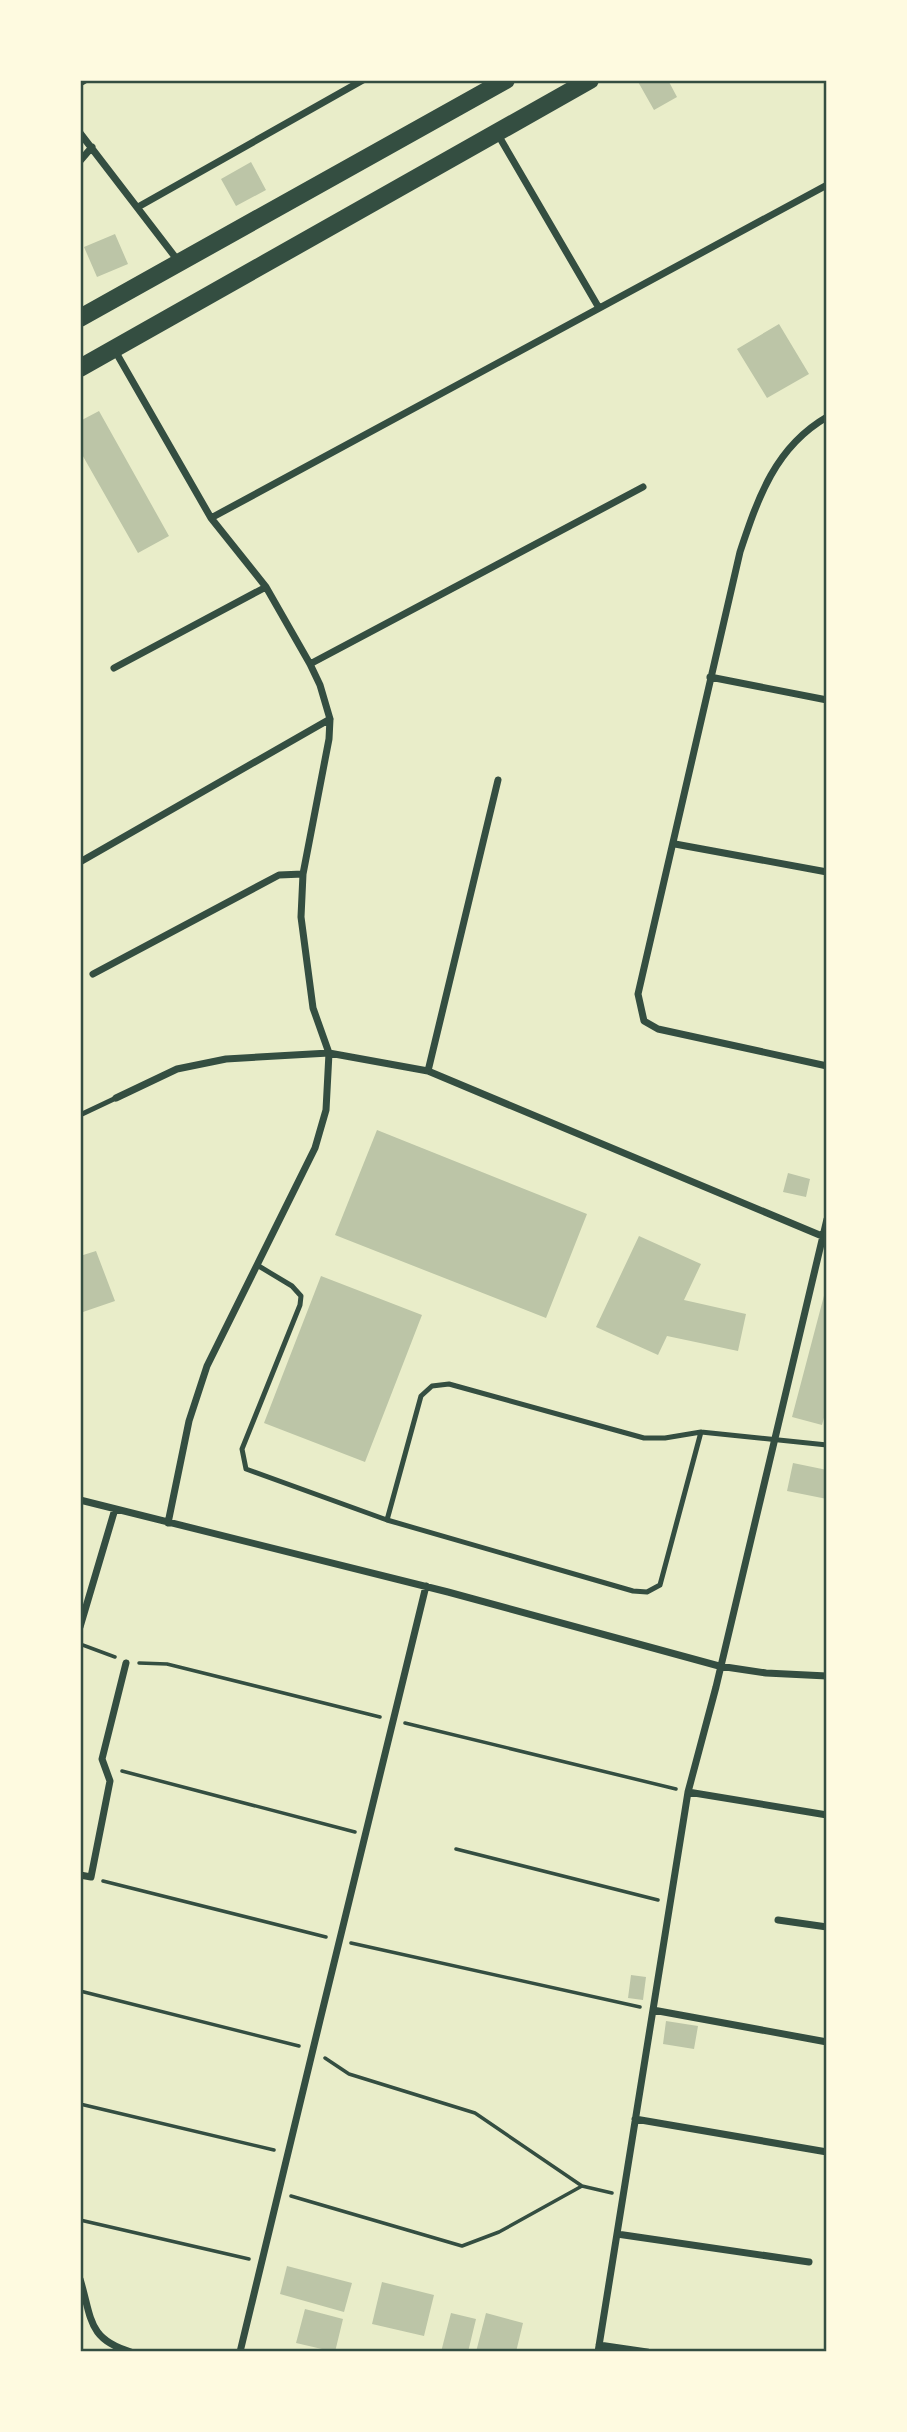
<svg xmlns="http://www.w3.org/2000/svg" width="907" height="2432" font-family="Signika,sans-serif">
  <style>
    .building { fill: #bcc5a7 }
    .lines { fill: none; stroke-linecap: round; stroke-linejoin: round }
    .path { stroke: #344e41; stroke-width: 3.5 }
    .service { stroke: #344e41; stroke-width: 5 }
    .minor { stroke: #344e41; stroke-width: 7 }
    .primary { stroke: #344e41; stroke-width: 18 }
    .neatline { fill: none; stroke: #344e41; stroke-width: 2.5 }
  </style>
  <rect width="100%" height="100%" fill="#e9edc9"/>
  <path class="building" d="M637,80H668L677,97L654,110Z
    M251,162L266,190L236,206L221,179Z
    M115,234L128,264L97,277L84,247Z
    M779,324L809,374L767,398L737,349Z
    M99,411L169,536L138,553L80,451V421Z
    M377,1130L587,1214L546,1318L335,1235Z
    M788,1173L810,1179L806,1197L783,1192Z
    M639,1236L701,1264L684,1300L746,1314L738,1351L667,1336L658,1355L596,1327Z
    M96,1251L115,1301L80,1313V1256Z
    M321,1276L422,1315L365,1462L264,1423Z
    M826,1288L827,1407L822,1425L792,1417Z
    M793,1463L827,1470V1499L787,1491Z
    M631,1975L646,1977L643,2000L628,1998Z
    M666,2021L698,2026L694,2049L663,2044Z
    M287,2266L352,2283L344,2312L280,2294Z
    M382,2282L434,2295L424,2336L372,2324Z
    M305,2309L343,2319L335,2352L296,2343Z
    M451,2313L476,2319L468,2352H441Z
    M486,2313L523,2323L516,2352H476Z"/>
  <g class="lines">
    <path class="path" d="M80,1644L115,1657
      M139,1663L167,1664L380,1717
      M405,1723L676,1789
      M122,1771L355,1832
      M456,1849L658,1900
      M103,1881L326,1937
      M351,1943L640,2007
      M80,1991L299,2046
      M325,2058L349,2074L475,2113L582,2186L612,2193
      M80,2104L274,2150
      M291,2196L462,2246L499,2232L582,2186
      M80,2220L249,2259"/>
    <path class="service" d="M80,1115L116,1098
      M257,1265L292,1286L301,1296L300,1305L242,1449L246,1469L387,1520L633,1591L647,1592L660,1585L701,1432
      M387,1520L421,1396L432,1386L449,1384L644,1438H665L701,1432L827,1445"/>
    <path class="minor" d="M80,83L85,80
      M80,133L179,262
      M497,133L599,308
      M80,161L92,147
      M138,207L363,80
      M114,349L211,518L266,587L310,664L320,685L330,719L329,739L303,874L301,917L313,1008L329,1053L326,1110L315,1148L207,1366L189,1421L168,1523
      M827,417C775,447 758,498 740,552L638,994L644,1021L658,1029L827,1066
      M211,518L827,185
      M310,664L643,487
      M114,668L266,587
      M710,677L827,700
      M675,844L827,872
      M80,862L330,719
      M93,974L279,875L303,874
      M428,1071L498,780
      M116,1098L177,1069L226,1059L329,1053L428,1071L822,1236
      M80,1500L448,1592L719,1666L766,1673L827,1676
      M80,1627L115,1509
      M688,1792L827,1815
      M80,1875L91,1877L110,1781L102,1759L126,1663
      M778,1920L827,1927
      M653,2010L827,2042
      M635,2119L827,2152
      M617,2234L809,2262
      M80,2279C92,2318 87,2339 131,2352
      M599,2345L647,2352
      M240,2352C300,2096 365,1842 426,1586
      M598,2352L688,1792L716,1687L827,1219"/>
    <path class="primary" d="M80,318L506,80
      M80,368L590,80"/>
  </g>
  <rect width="907" height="2432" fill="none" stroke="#fefae0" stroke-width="164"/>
  <rect x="82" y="82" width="743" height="2268" class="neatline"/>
</svg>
